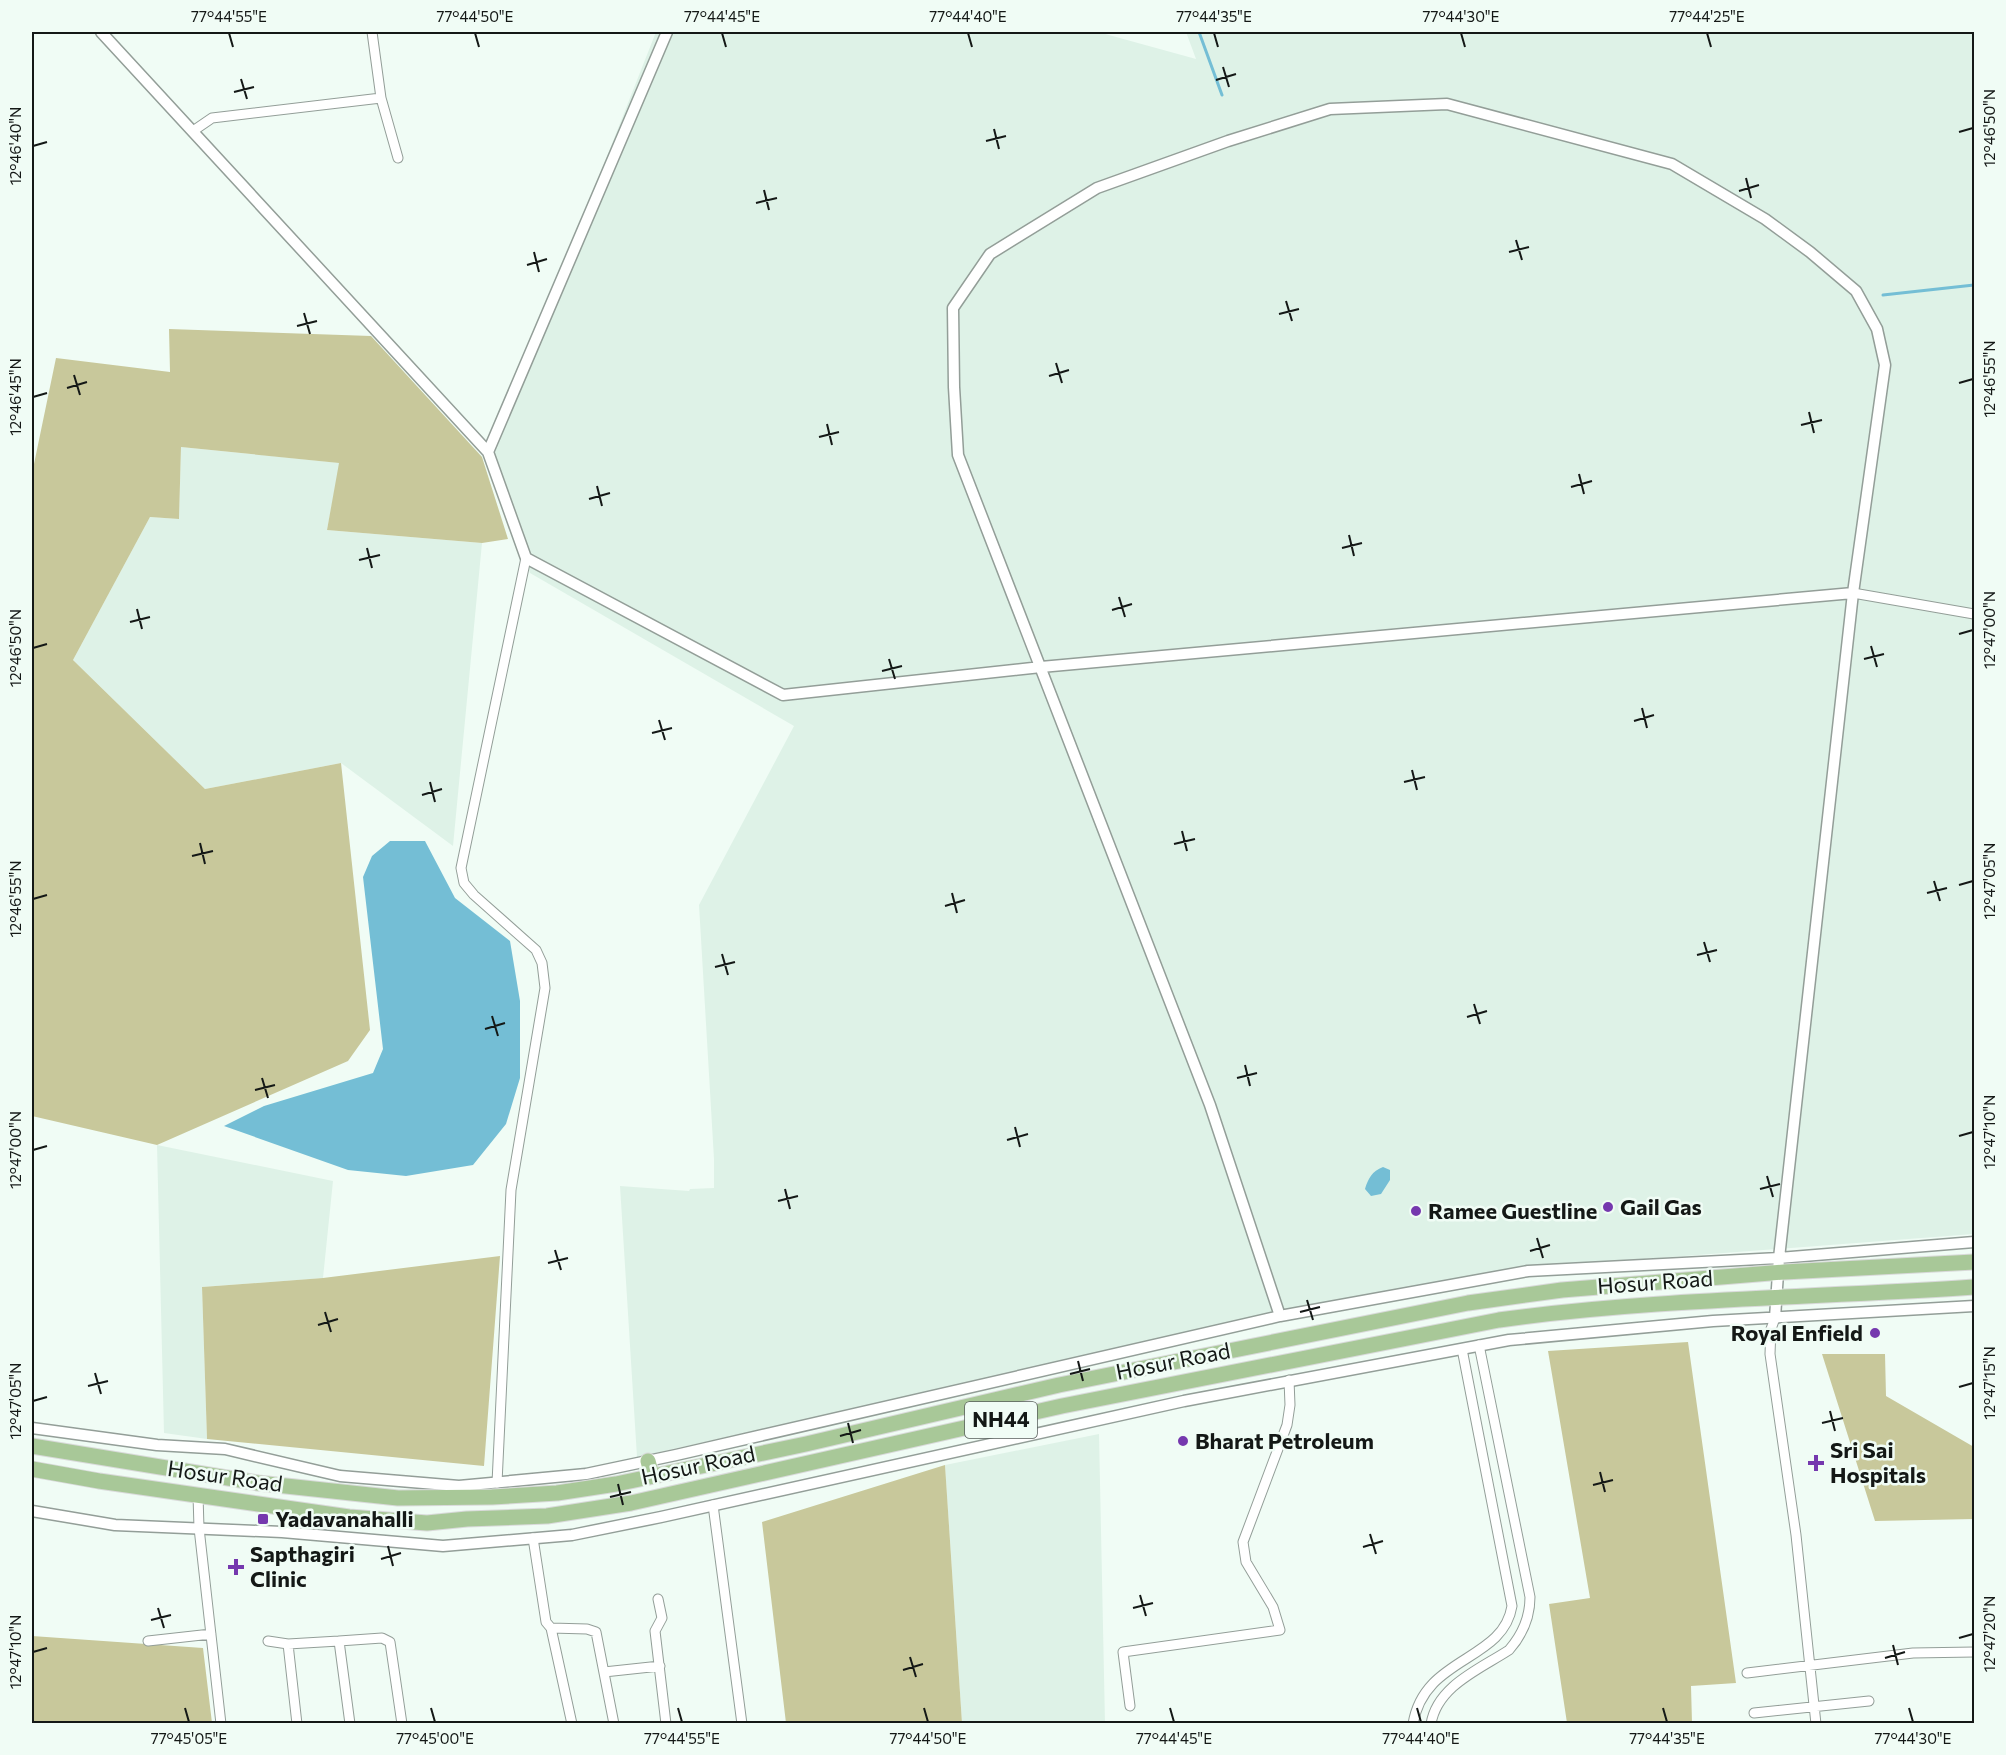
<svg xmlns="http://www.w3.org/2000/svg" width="2006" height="1755" font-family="Commissioner,sans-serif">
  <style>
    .built { fill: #def2e7 }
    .green { fill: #c8c89b }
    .water { fill: #74bed5 }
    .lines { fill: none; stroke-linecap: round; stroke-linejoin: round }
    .stream { stroke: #74bed5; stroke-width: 3 }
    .minor-casing { stroke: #939e98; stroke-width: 11 }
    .tertiary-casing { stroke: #939e98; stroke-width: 13 }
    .trunk-casing { stroke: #d9dada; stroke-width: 17 }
    .minor { stroke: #fff; stroke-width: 9 }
    .tertiary { stroke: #fff; stroke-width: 10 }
    .trunk { stroke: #a8c898; stroke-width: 15 }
    .ticks { fill: none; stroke: #141816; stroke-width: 2 }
    .poi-dot { fill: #7538ae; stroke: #f0fcf5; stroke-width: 2 }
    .labels { text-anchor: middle; stroke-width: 5; stroke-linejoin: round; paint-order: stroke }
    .shield { fill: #f0fcf5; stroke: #565c59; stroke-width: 1.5 }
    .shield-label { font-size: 21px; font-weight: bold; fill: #141816 }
    .poi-label { font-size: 22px; font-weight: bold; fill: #141816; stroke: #f0fcf5; text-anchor: start }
    .street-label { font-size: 22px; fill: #141816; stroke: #f0fcf5 }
    .neatline { fill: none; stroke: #141816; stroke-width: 2 }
    .ticks-label { font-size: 15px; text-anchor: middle; fill: #141816 }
  </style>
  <rect width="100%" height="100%" fill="#f0fcf5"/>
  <path class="built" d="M656,32H1098L1196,59L1186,32H1974V1234L1526,1268L1284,1313L637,1457L620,1186L689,1191L690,1189L714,1188V1159L699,905L794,726L530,573L492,448Z
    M181,447L340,463L327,530L482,543L453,846L341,763L205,789L73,660L150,517L179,519Z
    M157,1145L333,1181L323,1278L202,1287L207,1439L164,1433Z
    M1099,1434L1105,1723H962L945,1465Z"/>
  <path class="green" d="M169,329L371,336L482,457L508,539L482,543L327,530L339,463L181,447L179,519L150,517L73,660L205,789L341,763L370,1030L348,1061L157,1145L32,1116V463L34,464L56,358L170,372Z
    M500,1256L484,1466L207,1439L202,1287L323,1278Z
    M1688,1342L1736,1683L1691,1686L1692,1723H1567L1549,1604L1590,1598L1548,1351Z
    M1822,1354H1885L1886,1396L1974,1447V1519L1875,1521Z
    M945,1465L962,1723H786L762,1522Z
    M32,1636L203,1648L212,1723H32Z"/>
  <path class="water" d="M390,841H425L455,898L510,941L520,1001V1078L506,1124L473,1165L406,1176L348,1170L224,1126L264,1106L373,1073L383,1049L363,877L372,856Z
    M1383,1167L1390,1170V1180L1381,1194L1371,1196L1365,1189C1368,1179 1372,1171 1383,1167Z"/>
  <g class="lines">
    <path class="stream" d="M1199,32L1222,95
      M1883,295L1974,285"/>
    <g class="minor-casing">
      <path id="minor" d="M372,32L381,98L398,158
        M193,131L212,118L381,98
        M1853,593L1974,614
        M1775,1318L1771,1329L1770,1354L1796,1535L1816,1724
        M497,1483L511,1190L545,988L542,963L536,950L474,895L464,883L461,868L526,558
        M198,1495L199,1528L221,1724
        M713,1505L742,1724
        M533,1538L546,1622L551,1628L572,1724
        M658,1599L662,1618L655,1631L666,1724
        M551,1628L587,1629L596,1632L614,1724
        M148,1641L211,1634
        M268,1641L288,1644L339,1641L350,1724
        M339,1641L382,1638L390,1642L402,1724
        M288,1644L297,1724
        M604,1672L660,1666
        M1747,1673L1913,1653L1974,1652
        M1130,1706L1123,1652L1280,1630L1273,1607L1246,1562L1243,1542L1287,1425L1290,1405L1289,1380
        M1754,1713L1869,1701
        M1413,1724C1424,1656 1503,1662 1512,1606L1462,1349
        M1431,1724C1437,1686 1480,1669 1509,1650C1523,1634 1530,1618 1530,1597L1479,1345"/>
    </g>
    <g class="tertiary-casing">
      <path id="tertiary" d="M101,32L488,452
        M667,32L488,452L526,558L783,695L1041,667L1853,593
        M1280,1316L1210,1105L958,455L954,387L953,308L990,254L1097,188L1228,141L1330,109L1447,104L1672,164L1765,219L1810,252L1856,291L1877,329L1885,365L1853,593L1779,1258L1775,1318
        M32,1428L157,1445L225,1449L340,1476L459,1486L586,1474L676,1455L1280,1316L1528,1271L1779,1258L1974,1242
        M32,1511L115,1525L282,1532L443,1546L572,1535L661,1517L1184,1401L1509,1340L1713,1321L1974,1306"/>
    </g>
    <g class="trunk-casing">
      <path id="trunk" d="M32,1446L258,1483L398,1498L492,1497L557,1493L616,1484L806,1444L1059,1385L1468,1303L1562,1290L1784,1272L1974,1262
        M648,1461L652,1476
        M32,1469L99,1481L349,1517L427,1523L467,1519L547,1516L631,1503L1062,1406L1499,1320C1657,1298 1816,1298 1974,1287"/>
    </g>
    <use href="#minor" class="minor"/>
    <use href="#tertiary" class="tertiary"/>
    <use href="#trunk" class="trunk"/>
  </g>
  <path class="ticks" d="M229,33L233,47M475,33L479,47M722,33L726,47M968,33L972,47M1214,33L1218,47M1461,33L1465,47M1707,33L1711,47M1223,67L1229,87M241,79L247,99M1216,80L1236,74M234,92L254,87M994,129L999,149M1959,132L1973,128M986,141L1006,136M33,146L47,142M1746,178L1751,198M764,190L769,210M1739,191L1759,185M756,203L777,198M1516,240L1522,260M534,252L539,272M1509,252L1529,247M527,265L547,259M1286,301L1292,321M304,313L310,334M1279,314L1299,309M297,326L317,321M1056,363L1062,383M74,375L80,395M1049,376L1069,370M1959,383L1973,379M67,388L87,382M33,397L47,393M1809,412L1814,433M827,424L832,445M1801,425L1822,420M819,437L839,432M1579,474L1584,494M597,486L602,506M1571,487L1592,481M589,499L610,493M1349,535L1354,556M367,548L372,568M1342,548L1362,543M359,560L380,555M1119,597L1125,617M137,609L142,629M1112,610L1132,604M130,622L150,617M1959,634L1973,630M1871,646L1877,667M33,648L47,644M889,659L895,679M1864,659L1884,654M882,671L902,666M1642,708L1647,728M659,720L665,740M1634,721L1654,715M652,733L672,728M1412,770L1417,790M430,782L435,802M1404,782L1425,777M422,795L442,789M1182,831L1187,851M200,843L205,864M1174,844L1195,839M192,856L213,851M1934,881L1940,901M1959,885L1973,881M952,893L957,913M1927,893L1947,888M33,899L47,895M945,906L965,900M1704,942L1710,962M722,954L728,975M1697,955L1717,950M715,967L735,962M1474,1004L1480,1024M492,1016L498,1036M1467,1017L1487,1011M485,1029L505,1023M1245,1065L1250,1086M262,1078L268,1098M1237,1078L1257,1073M255,1090L275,1085M1015,1127L1020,1147M1959,1136L1973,1132M1007,1140L1028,1134M33,1150L47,1146M1767,1176L1773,1197M785,1189L790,1209M1760,1189L1780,1184M778,1201L798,1196M1537,1238L1543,1258M555,1250L561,1270M1530,1251L1550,1245M548,1263L568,1258M1307,1300L1313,1320M325,1312L331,1332M1300,1312L1320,1307M318,1325L338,1319M1078,1361L1083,1381M95,1373L101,1394M1070,1374L1090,1369M88,1386L108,1381M1959,1387L1973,1383M33,1401L47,1397M1830,1411L1835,1431M848,1423L853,1443M1822,1423L1843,1418M840,1436L861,1430M1600,1472L1605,1492M618,1484L623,1505M1593,1485L1613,1480M610,1497L631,1492M1370,1534L1376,1554M388,1546L393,1566M1363,1547L1383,1541M381,1559L401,1553M1140,1595L1146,1616M158,1608L164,1628M1133,1608L1153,1603M151,1620L171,1615M1959,1638L1973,1634M1893,1645L1898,1665M33,1652L47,1648M910,1657L916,1677M1885,1658L1905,1652M903,1670L923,1664M185,1708L189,1722M431,1708L435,1722M678,1708L682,1722M924,1708L928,1722M1170,1708L1174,1722M1417,1708L1421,1722M1663,1708L1667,1722M1909,1708L1913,1722"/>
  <g class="poi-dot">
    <circle cx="1608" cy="1207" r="6"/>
    <circle cx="1416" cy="1211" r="6"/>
    <circle cx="1875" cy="1333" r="6"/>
    <circle cx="1183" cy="1441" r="6"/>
    <path d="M1813 1454h6v6h6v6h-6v6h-6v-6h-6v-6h6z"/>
    <rect x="257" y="1513" width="12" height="12" rx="3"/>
    <path d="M233 1558h6v6h6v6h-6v6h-6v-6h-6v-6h6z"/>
  </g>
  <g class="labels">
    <rect class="shield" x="965" y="1402" width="72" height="36" rx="4.5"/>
    <g class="shield-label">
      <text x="1001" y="1427">NH44</text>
    </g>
    <g class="poi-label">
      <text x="1620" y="1215">Gail Gas</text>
      <text x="1428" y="1219">Ramee Guestline</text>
      <text x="1863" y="1341" text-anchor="end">Royal Enfield</text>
      <text x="1195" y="1449">Bharat Petroleum</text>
      <text x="1830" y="1458">Sri Sai<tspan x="1830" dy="25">Hospitals</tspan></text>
      <text x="275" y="1527">Yadavanahalli</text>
      <text x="250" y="1562">Sapthagiri<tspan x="250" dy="25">Clinic</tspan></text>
    </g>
    <g class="street-label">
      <text transform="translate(1655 1282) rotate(-4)" y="8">Hosur Road</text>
      <text transform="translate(1173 1361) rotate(-11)" y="8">Hosur Road</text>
      <text transform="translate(698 1465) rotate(-12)" y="8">Hosur Road</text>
      <text transform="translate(225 1476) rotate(8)" y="8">Hosur Road</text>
    </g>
  </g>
  <rect width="2006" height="1755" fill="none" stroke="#f0fcf5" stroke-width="66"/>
  <rect x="33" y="33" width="1940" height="1689" class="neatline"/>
  <g class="ticks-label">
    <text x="229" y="22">77°44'55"E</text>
    <text x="475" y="22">77°44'50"E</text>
    <text x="722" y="22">77°44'45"E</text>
    <text x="968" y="22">77°44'40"E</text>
    <text x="1214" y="22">77°44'35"E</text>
    <text x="1461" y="22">77°44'30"E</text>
    <text x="1707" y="22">77°44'25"E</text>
    <text transform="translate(1990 128) rotate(-90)" y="5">12°46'50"N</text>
    <text transform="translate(16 146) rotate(-90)" y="5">12°46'40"N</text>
    <text transform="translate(1990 379) rotate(-90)" y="5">12°46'55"N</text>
    <text transform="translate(16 397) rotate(-90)" y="5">12°46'45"N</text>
    <text transform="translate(1990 630) rotate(-90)" y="5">12°47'00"N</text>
    <text transform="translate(16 648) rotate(-90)" y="5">12°46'50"N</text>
    <text transform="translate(1990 881) rotate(-90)" y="5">12°47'05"N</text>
    <text transform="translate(16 899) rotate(-90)" y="5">12°46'55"N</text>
    <text transform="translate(1990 1132) rotate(-90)" y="5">12°47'10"N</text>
    <text transform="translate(16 1150) rotate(-90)" y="5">12°47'00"N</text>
    <text transform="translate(1990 1383) rotate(-90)" y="5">12°47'15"N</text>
    <text transform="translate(16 1401) rotate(-90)" y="5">12°47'05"N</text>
    <text transform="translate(1990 1634) rotate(-90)" y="5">12°47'20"N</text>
    <text transform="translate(16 1652) rotate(-90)" y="5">12°47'10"N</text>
    <text x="189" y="1744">77°45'05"E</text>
    <text x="435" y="1744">77°45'00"E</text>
    <text x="682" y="1744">77°44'55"E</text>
    <text x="928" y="1744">77°44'50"E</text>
    <text x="1174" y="1744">77°44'45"E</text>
    <text x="1421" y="1744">77°44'40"E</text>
    <text x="1667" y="1744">77°44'35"E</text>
    <text x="1913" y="1744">77°44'30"E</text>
  </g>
</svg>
